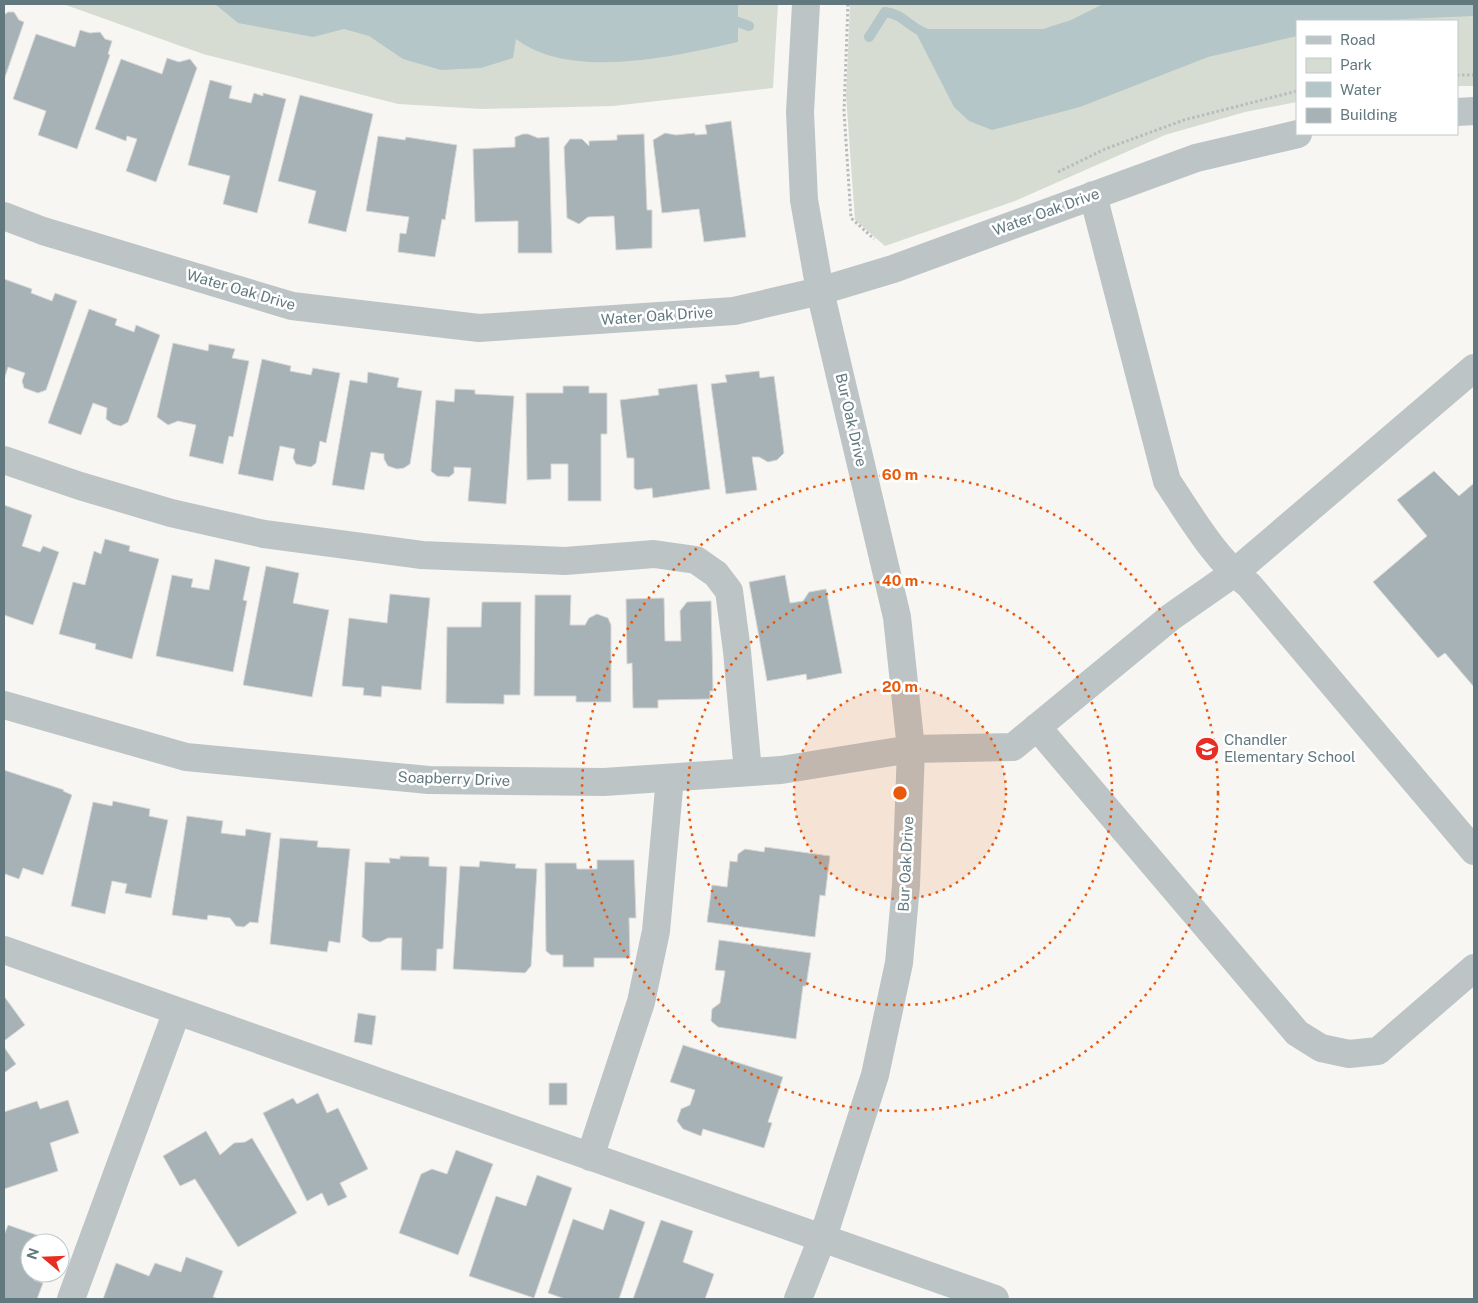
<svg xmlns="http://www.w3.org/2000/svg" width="1478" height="1303" font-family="'Public Sans',sans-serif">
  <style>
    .green { fill: #d7dcd2 }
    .water { fill: #b4c6c7 }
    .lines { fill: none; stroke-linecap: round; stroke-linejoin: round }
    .stream { stroke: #b4c6c7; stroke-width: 10 }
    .building { fill: #a6b2b5; stroke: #d8d8d6 }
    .path { stroke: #b7bcbe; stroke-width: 3; stroke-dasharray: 2.5 2.5; stroke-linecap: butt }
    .minor { stroke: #bdc4c6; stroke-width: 28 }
    .ring { fill: none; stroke: #e8590c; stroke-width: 2.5; stroke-dasharray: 2.5 5 }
    .labels { text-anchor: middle; stroke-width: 5; stroke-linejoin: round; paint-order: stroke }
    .street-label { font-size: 15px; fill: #61787f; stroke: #fff }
    .poi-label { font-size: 15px; fill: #61787f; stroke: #fff; text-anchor: start }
    .centre { fill: #e8590c; stroke: #fff; stroke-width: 2.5 }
    .ring-label { font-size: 15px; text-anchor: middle; font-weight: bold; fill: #e8590c; stroke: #fff; stroke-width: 5; stroke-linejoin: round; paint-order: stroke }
  </style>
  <rect width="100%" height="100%" fill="#f7f6f3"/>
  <path class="green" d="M63,4H778L773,88L613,106L482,109L398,104L203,54Z
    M850,4H1474V86H1457V21H1297V102L1245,112L1165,135L1015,201L885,246L855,220L846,96Z"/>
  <path class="water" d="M215,4H738V42C675,56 571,81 516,39L513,58L481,68L441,70L403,59L369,36L344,29L313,37L238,23Z
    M1103,4H1474V16L1362,21H1297V36L1208,57L1080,107L992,130L969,121L954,107L914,29H1043L1071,20Z"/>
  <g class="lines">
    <path class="stream" d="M726,22H738L749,26
      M869,37L885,12C905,15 907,26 925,33"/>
  </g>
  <path class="building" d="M8,12H14L19,20L24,22L4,80V15Z
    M80,30L90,33L100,32L105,39L112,41L108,54L110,55L77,149L38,135L46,111L13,99L36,34L75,47Z
    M167,58L179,62L190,59L197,68L156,182L126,171L137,139L127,136L126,141L95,129L121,59L162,74Z
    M210,80L232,86L229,98L251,103L254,93L263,96V93L286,99L257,213L223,204L230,176L188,165Z
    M300,95L373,114L346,232L308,223L316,191L278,181Z
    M731,121L746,237L704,242L699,209L662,213L653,140L665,133L676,135L695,133V135L707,134L705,125Z
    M523,134H528L538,138L549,137L552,253H518V221L475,222L473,149L515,147V137Z
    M644,134L647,210H652V248L616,250L614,216L588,217L579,224L567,218L564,147L570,139H582L589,146V141L617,140V135Z
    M378,136L405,140L406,137L457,145L445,220L442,219L435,257L398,252L400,233L406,234L409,217L366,211Z
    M4,279L32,289L31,293L52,301L55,293L77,301L46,390L38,393L24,388L22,381L25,373L8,367L4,380Z
    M89,309L117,319L115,325L134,332L136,325L160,335L128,422L121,426L113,424L106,419L107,408L93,403L81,435L48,423Z
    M173,343L208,351L209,344L235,349L232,358L249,361L233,437L229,436L223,464L189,456L196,425L178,421L168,425L157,417Z
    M262,359L291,366L290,371L311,375L313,368L340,373L326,443L320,441L316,463L311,467L296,464L293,458L295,449L280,446L273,481L238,474Z
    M759,371L760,378L774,376L784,453L777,460L768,462L759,457H752L757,490L726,494L711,384L727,382L725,375Z
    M368,372L399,378L397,387L422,391L410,464L404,468L397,469L388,466L384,459V454L371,452L364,490L332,485L350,380L367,383Z
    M697,384L710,489L653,498L652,488L637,490L634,488V458H627L620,400L659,395L658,389Z
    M563,386H589V393H607V434H601V501H568V464H551V479L527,480L526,393H563Z
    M455,389L475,390V394L514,396L506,504L468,501L471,468L454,467V473L449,477L437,476L431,471L436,400L454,402Z
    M1434,471L1459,496L1474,483V687L1445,653L1438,658L1373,582L1427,536L1397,500Z
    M4,505L32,515L22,546L40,552L43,546L59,552L33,625L4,615Z
    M105,539L130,546L129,551L159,559L132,659L95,649L96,644L59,634L73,582L85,585L94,551L101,554Z
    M215,559L250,567L243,600L247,601L233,672L156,656L172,575L193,579L191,587L209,590Z
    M266,566L299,573L293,603L329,610L312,697L243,685Z
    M785,575L790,603L803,601L809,592L826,589L842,673L807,680L806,674L767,681L749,582Z
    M390,594L430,598L421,690L382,686L381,697L363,695L364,688L342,686L349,618L387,623Z
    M535,595H571L570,625H585L589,618L597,614L608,618L611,625V702H576V696H534Z
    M664,598L665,641H681L680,611L687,602L711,601L713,691H710V699L658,700V708H633L632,663L627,664L626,599Z
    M482,602H521L520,695H504V704L446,703L447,627H481Z
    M4,770L64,790L63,791L72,795L43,875L23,868L19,879L5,874L4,879Z
    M113,801L150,809L149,816L168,820L151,898L125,893L127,884L112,881L105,914L71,906L93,802L112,806Z
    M187,816L223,821L221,833L245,836L246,829L271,833L258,923L250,922L244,927L236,926L230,918L208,915L207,920L172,915Z
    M280,838L318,841L317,847L350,849L340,943L329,941L327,952L270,944Z
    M765,847L830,856L825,896L820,895L815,937L707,922L712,885L727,887L730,861L737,862L738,854L745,849L764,852Z
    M400,856L429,857V866L447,867L443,949H437L436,971L401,970L402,938H388L380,942H370L362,937L365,862L390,863L389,858L400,859Z
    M597,860H634L636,918H629L630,958H594V967H563V955H551L546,951L545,863H576L577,869H597Z
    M480,861L516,864L515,868L537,869L531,966L525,973L453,969L460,866L479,867Z
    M719,940L811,953L806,986H803L796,1039L718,1027L711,1021L712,1009L720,1003L725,971L715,970Z
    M4,996L25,1025L4,1041Z
    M358,1013L376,1016L372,1045L354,1042Z
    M683,1045L783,1077L768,1122L772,1123L764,1148L703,1129L701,1136L683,1129L677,1121L681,1109L690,1105L695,1090L670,1082Z
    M4,1047L16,1064L4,1073Z
    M549,1083H567V1105H549Z
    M318,1093L327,1113L338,1108L368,1169L340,1183L347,1197L328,1206L322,1193L307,1201L263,1113L293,1098L297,1104Z
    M68,1100L79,1133L50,1143L58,1171L4,1189V1112L37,1101L40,1109Z
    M206,1131L220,1155L234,1143L245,1142L252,1138L297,1213L238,1247L195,1179L180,1186L163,1156Z
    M456,1150L493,1164L458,1255L399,1233L421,1174L432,1169L447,1174Z
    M537,1175L572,1188L534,1298L469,1276L496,1196L526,1206Z
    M610,1209L645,1222L619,1299H565L548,1293L573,1219L603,1230Z
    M661,1220L693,1231L683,1262L714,1274L705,1299H633Z
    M8,1225L48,1239L47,1243H30V1273H36L34,1280L43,1283L37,1299H4V1235Z
    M186,1257L223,1271L213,1297L219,1299H103L116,1263L149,1276L155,1263L181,1272Z"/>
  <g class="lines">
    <path class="path" d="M848,4L844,111L851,218L874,239
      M1457,75H1474
      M1058,172L1105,149L1184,120L1297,91"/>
    <path class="minor" d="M1457,112L1474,111
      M1093,195L1167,481C1191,517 1215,559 1249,585L1474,851
      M4,216L43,231L292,306L479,328L734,311L820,291L893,269L1196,158L1298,134
      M4,460L80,486L171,513L264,534L422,555L565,561L654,554L696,560L716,574L729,591L737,651L748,772
      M4,705L186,757L429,780L604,782L781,770L911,749L1013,747L1171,617L1234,573L1474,368
      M1037,727L1297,1033L1321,1048L1349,1054L1378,1051L1474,968
      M4,950L995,1299
      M590,1157L641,1002L656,931L670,778
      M71,1299L177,1011
      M798,1299L825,1231L875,1075L899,963L906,885L911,749L897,617L820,291L804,200L800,112L806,4"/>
  </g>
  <circle cx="900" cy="793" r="106" fill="#e8590c" fill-opacity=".12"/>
  <g class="ring">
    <circle cx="900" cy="793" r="106"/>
    <circle cx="900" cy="793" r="212"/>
    <circle cx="900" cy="793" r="318"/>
  </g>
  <defs>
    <g id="school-disc" transform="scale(1.25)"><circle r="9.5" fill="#e82e23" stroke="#fff"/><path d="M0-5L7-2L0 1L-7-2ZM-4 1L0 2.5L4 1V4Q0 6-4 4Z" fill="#fff"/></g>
  </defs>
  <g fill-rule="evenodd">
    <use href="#school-disc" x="1207" y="749"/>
  </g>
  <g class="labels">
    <g class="street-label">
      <text transform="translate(1046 212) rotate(-20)" y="5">Water Oak Drive</text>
      <text transform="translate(241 290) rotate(16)" y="5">Water Oak Drive</text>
      <text transform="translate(657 316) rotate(-4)" y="5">Water Oak Drive</text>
      <text transform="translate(851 420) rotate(77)" y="5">Bur Oak Drive</text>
      <text transform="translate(454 779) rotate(2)" y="5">Soapberry Drive</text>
      <text transform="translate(906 864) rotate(-87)" y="5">Bur Oak Drive</text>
    </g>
    <g class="poi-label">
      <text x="1224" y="745">Chandler<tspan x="1224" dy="17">Elementary School</tspan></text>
    </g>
  </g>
  <circle cx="900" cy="793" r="8" class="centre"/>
  <g class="ring-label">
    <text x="900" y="480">60 m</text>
    <text x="900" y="586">40 m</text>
    <text x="900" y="692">20 m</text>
  </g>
  <rect width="1478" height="1303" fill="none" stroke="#61787f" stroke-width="10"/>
  <rect x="1296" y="20" width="162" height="115" fill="#ffffff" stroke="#c0c9cc"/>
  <rect x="1306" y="36" width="25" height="8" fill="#bdc4c6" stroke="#c0c9cc"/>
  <text x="1340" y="45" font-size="15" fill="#61787f">Road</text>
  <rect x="1306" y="58" width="25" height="15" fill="#d7dcd2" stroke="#c0c9cc"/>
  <text x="1340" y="70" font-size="15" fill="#61787f">Park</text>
  <rect x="1306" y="82" width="25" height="15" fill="#b4c6c7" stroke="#c0c9cc"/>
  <text x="1340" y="95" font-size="15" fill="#61787f">Water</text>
  <rect x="1306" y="108" width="25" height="15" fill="#a6b2b5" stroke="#c0c9cc"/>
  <text x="1340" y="120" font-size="15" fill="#61787f">Building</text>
  <g transform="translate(45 1258) rotate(289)"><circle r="24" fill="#ffffff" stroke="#c0c9cc"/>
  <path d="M0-4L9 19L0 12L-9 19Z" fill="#e82e23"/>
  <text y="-8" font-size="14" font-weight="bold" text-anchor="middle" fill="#61787f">N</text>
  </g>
</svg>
